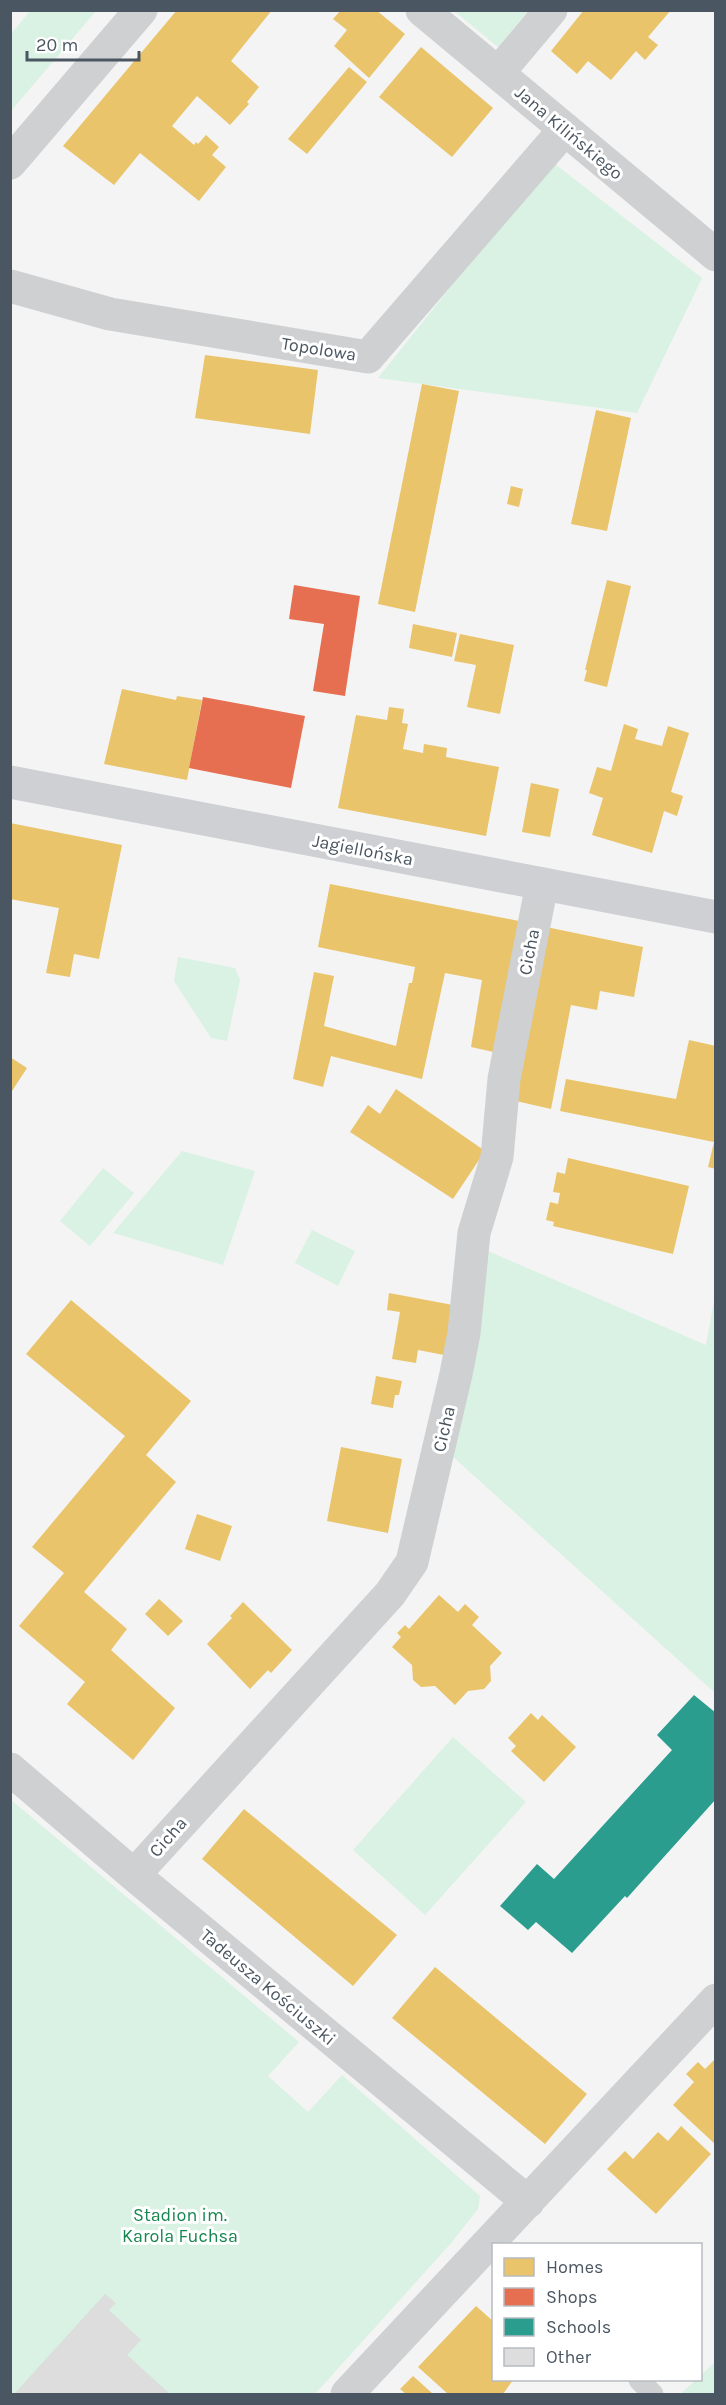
<svg xmlns="http://www.w3.org/2000/svg" width="726" height="2405" font-family="Karla,sans-serif">
  <style>
    .green { fill: #d9f2e3 }
    .homes { fill: #e9c46a }
    .shops { fill: #e76f51 }
    .schools { fill: #2a9d8f }
    .building { fill: #ddddde }
    .lines { fill: none; stroke-linecap: round; stroke-linejoin: round }
    .lane { stroke: #ced0d2; stroke-width: 21 }
    .street { stroke: #ced0d2; stroke-width: 33 }
    .secondary { stroke: #ced0d4; stroke-width: 33 }
    .labels { text-anchor: middle; stroke-width: 6; stroke-linejoin: round; paint-order: stroke }
    .street-label { font-size: 18px; fill: #4a5661; stroke: #fff }
    .park-label { font-size: 18px; fill: #17864f; stroke: #fff }
  </style>
  <rect width="100%" height="100%" fill="#f4f4f4"/>
  <path class="green" d="M30,11H96L11,111V34Z
    M454,11H528L498,47Z
    M551,161L702,278L637,413L378,378Z
    M178,957L235,968L240,980L227,1041L211,1038L174,981Z
    M182,1151L255,1171L223,1265L113,1233Z
    M103,1168L134,1193L90,1246L60,1221Z
    M312,1230L355,1251L338,1286L295,1263Z
    M483,1249L706,1345L715,1295V1693L451,1455Z
    M453,1737L526,1802L425,1915L353,1850Z
    M10,1799L299,2042L268,2076L308,2112L342,2075L480,2196L478,2209L452,2242L315,2394H11Z
    M715,2362V2394H680L696,2380H700L701,2375Z"/>
  <path class="homes" d="M177,10H272L231,61L259,87L247,102L249,104L230,125L197,96L172,126L194,145L196,142L198,144L206,135L219,147L212,155L226,167L199,201L140,153L114,185L63,146Z
    M341,10H376L405,34L369,78L334,46L347,30L333,19Z
    M584,10H671L648,37L658,45L645,60L636,51L611,80L588,61L577,74L551,51Z
    M421,47L493,108L452,157L379,97Z
    M349,67L367,82L307,154L288,139Z
    M205,355L318,370L310,434L195,418Z
    M422,384L459,391L415,612L378,604Z
    M596,410L631,418L607,531L571,524Z
    M511,486L523,489L519,507L507,504Z
    M607,580L631,586L607,687L584,681L587,670H585Z
    M413,624L457,633L452,657L409,648Z
    M460,634L514,645L500,714L467,707L476,665L454,661Z
    M122,689L176,700L177,696L202,700L187,780L104,764Z
    M389,707L404,709L402,723L408,724L403,749L423,753L424,744L447,748L446,757L499,767L486,836L338,808L356,715L387,720Z
    M624,724L638,729L635,739L662,746L668,726L689,733L671,792L683,796L677,816L664,811L652,853L592,835L603,798L589,793L597,767L611,771Z
    M531,783L559,789L550,837L522,832Z
    M10,823L122,845L99,959L74,954L70,977L46,973L59,908L10,899Z
    M330,884L524,922L498,1053L471,1047L482,980L445,973L422,1079L331,1056L323,1087L293,1079L314,972L334,976L324,1026L396,1046L409,983H412L415,967L318,947Z
    M546,927L643,947L634,997L600,991L597,1010L571,1005L551,1109L516,1101Z
    M689,1040L716,1046V1169L708,1167L714,1142L560,1111L566,1079L676,1099Z
    M10,1057L27,1068L10,1094Z
    M396,1089L485,1151L453,1199L350,1132L368,1105L380,1114Z
    M568,1158L689,1186L673,1254L553,1226L554,1222L546,1220L550,1202L558,1204L560,1193L553,1192L557,1172L565,1174Z
    M389,1293L453,1305L444,1355L418,1350L416,1363L392,1359L400,1312L387,1310Z
    M71,1300L191,1401L146,1455L176,1482L84,1592L127,1629L111,1650L175,1708L133,1760L67,1704L85,1682L19,1626L64,1573L32,1547L125,1436L26,1354Z
    M376,1376L402,1381L399,1395H395L393,1408L371,1404Z
    M341,1447L402,1459L388,1533L327,1521Z
    M197,1514L232,1526L220,1561L185,1549Z
    M439,1595L458,1612L465,1604L479,1617L472,1625L502,1653L490,1666L491,1681L484,1689L468,1691L455,1705L435,1686L421,1687L413,1680L412,1665L392,1647L401,1637L397,1633L405,1625L409,1629Z
    M159,1599L183,1621L168,1636L145,1614Z
    M243,1602L292,1650L271,1673L268,1670L250,1689L207,1644L232,1618L230,1616Z
    M531,1713L538,1720L542,1715L576,1747L544,1782L511,1751L516,1746L508,1738Z
    M244,1809L397,1935L353,1986L202,1859Z
    M435,1967L587,2094L545,2144L392,2018Z
    M716,2058V2145L673,2105L694,2082L686,2074L698,2062L705,2069Z
    M681,2126L711,2154L656,2214L607,2169L625,2151L633,2159L658,2132L668,2141Z
    M476,2306L494,2322V2380H513L503,2394H448L418,2367Z
    M413,2376L433,2394H406L400,2389Z"/>
  <path class="shops" d="M294,585L360,596L345,696L313,691L324,624L289,619Z
    M203,697L305,716L291,788L189,768Z"/>
  <path class="schools" d="M694,1695L716,1713V1799L627,1898L625,1896L572,1953L536,1922L528,1930L500,1906L537,1864L554,1879L672,1750L657,1735Z"/>
  <path class="building" d="M105,2294L116,2303L109,2310L141,2340L127,2355L170,2394H14Z"/>
  <g class="lines">
    <path class="lane" d="M639,2380L653,2394"/>
    <path class="street" d="M422,10L716,255
      M498,73L551,10
      M10,163L141,10
      M10,286L110,314L368,357L565,129
      M10,1769L134,1875L528,2202
      M134,1875L390,1594L412,1562L456,1374L464,1333L474,1233L497,1157L504,1079L542,884
      M347,2394L716,2000"/>
    <path class="secondary" d="M10,782L716,917"/>
  </g>
  <g class="labels">
    <g class="street-label">
      <text transform="translate(569 133) rotate(40)" y="6">Jana Kilińskiego</text>
      <text transform="translate(319 349) rotate(9)" y="6">Topolowa</text>
      <text transform="translate(363 850) rotate(11)" y="6">Jagiellońska</text>
      <text transform="translate(529 952) rotate(-79)" y="6">Cicha</text>
      <text transform="translate(444 1429) rotate(-77)" y="6">Cicha</text>
      <text transform="translate(168 1837) rotate(-48)" y="6">Cicha</text>
      <text transform="translate(268 1987) rotate(40)" y="6">Tadeusza Kościuszki</text>
    </g>
    <g class="park-label">
      <text x="180" y="2221">Stadion im.<tspan x="180" dy="21">Karola Fuchsa</tspan></text>
    </g>
  </g>
  <rect width="726" height="2405" fill="none" stroke="#4a5661" stroke-width="24"/>
  <rect x="492" y="2243" width="210" height="138" fill="#ffffff" stroke="#b7bbc0" stroke-width="1.5"/>
  <rect x="504" y="2258" width="30" height="18" fill="#e9c46a" stroke="#b7bbc0" stroke-width="1.5"/>
  <text x="546" y="2273" font-size="18" fill="#4a5661">Homes</text>
  <rect x="504" y="2288" width="30" height="18" fill="#e76f51" stroke="#b7bbc0" stroke-width="1.5"/>
  <text x="546" y="2303" font-size="18" fill="#4a5661">Shops</text>
  <rect x="504" y="2318" width="30" height="18" fill="#2a9d8f" stroke="#b7bbc0" stroke-width="1.5"/>
  <text x="546" y="2333" font-size="18" fill="#4a5661">Schools</text>
  <rect x="504" y="2348" width="30" height="18" fill="#ddddde" stroke="#b7bbc0" stroke-width="1.5"/>
  <text x="546" y="2363" font-size="18" fill="#4a5661">Other</text>
  <path d="M27 51v9h112v-9" fill="none" stroke="#4a5661" stroke-width="3"/>
  <text x="36" y="51" font-size="18" fill="#4a5661" stroke="#ffffff" stroke-width="4.5" paint-order="stroke">20 m</text>
</svg>
